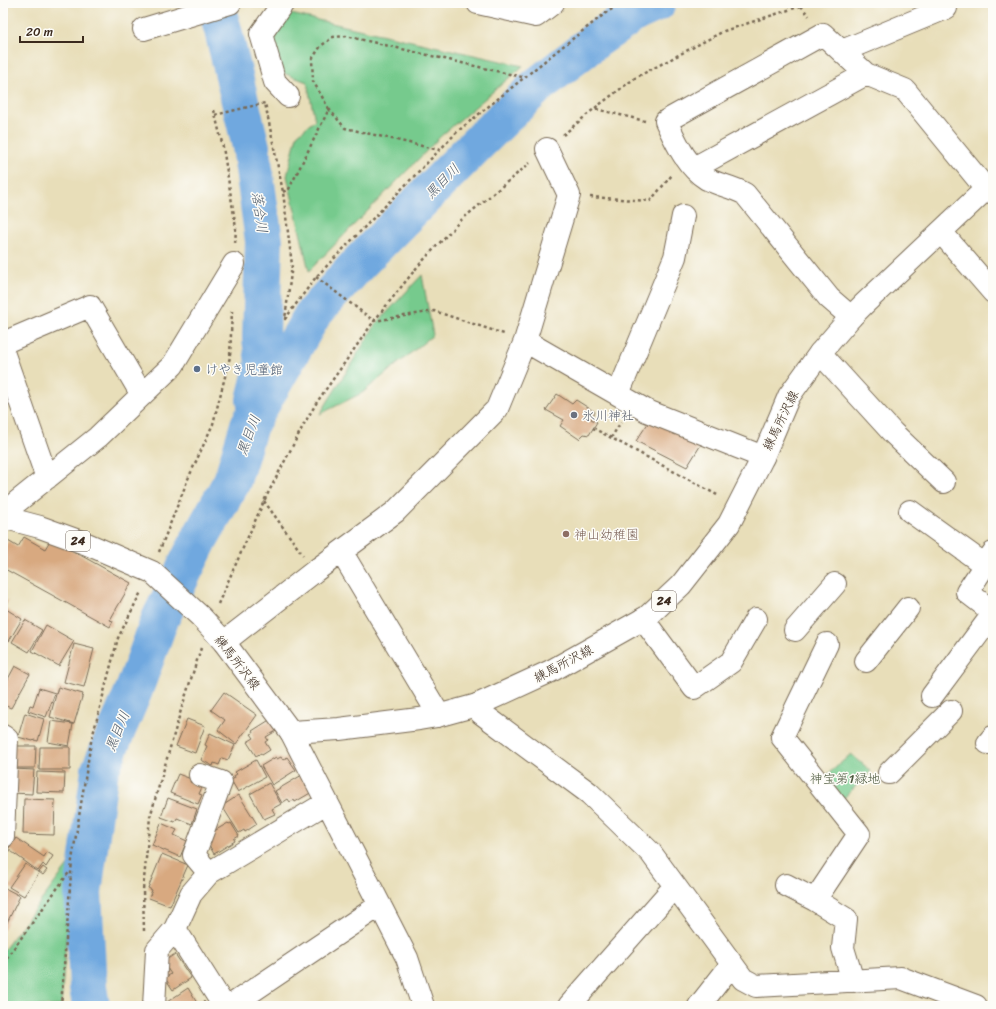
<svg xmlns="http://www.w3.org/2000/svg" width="996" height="1009" font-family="Sriracha,'Klee One',sans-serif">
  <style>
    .green { fill: #76ca8d; stroke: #587a56 }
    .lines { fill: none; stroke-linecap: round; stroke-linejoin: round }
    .river { stroke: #70a8df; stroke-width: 38 }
    .building { fill: #d8a980 }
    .minor-casing { stroke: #786954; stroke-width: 24 }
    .major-casing { stroke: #786954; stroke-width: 24 }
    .path { stroke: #786954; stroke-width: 2.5; stroke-dasharray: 3 3; stroke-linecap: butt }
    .minor { stroke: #fff; stroke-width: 22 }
    .major { stroke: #fff; stroke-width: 22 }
    .service-dot { fill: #5c6f8a; stroke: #fdfcf7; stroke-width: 1.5 }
    .worship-dot { fill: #6b7280; stroke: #fdfcf7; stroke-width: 1.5 }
    .education-dot { fill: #8d6e63; stroke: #fdfcf7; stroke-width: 1.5 }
    .labels { text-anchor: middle; stroke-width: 3; stroke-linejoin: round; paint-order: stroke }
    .shield { fill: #fdfcf7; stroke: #75695f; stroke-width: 1 }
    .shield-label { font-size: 12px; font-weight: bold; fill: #3b2a1e }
    .service-label { font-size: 13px; fill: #4e5e75; stroke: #fdfcf7; text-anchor: start }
    .worship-label { font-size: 13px; fill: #5b616d; stroke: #fdfcf7; text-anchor: start }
    .street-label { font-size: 13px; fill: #3b2a1e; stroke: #fdfcf7 }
    .education-label { font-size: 13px; fill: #785e54; stroke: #fdfcf7; text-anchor: start }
    .park-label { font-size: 13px; fill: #4d5a3f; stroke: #fdfcf7 }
    .water-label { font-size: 14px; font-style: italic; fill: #505c6b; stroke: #fdfcf7 }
  </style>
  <rect width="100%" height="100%" fill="#fdfcf7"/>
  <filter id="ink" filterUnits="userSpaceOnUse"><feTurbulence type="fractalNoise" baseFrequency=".025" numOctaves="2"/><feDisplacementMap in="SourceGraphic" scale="8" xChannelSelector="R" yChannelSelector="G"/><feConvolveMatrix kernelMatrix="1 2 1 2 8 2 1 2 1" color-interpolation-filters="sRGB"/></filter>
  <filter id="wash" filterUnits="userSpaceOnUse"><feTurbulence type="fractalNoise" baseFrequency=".012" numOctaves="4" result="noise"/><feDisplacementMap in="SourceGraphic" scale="16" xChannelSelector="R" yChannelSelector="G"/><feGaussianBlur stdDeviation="0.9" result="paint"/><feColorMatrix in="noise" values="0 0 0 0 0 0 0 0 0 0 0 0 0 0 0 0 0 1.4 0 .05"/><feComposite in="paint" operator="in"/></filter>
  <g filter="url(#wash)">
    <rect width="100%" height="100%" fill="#e8deb9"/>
    <path class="green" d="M282,12L523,66L441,136L309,271L287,176L297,135L315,120L307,82L283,73L270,32Z
      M422,275L433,335L362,393L320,414L376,324Z
      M851,754L871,771L843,799L826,776Z
      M72,860L61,1006H3V951Z"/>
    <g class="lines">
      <path class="river" d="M215,3L223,30L251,147L264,241L261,338L264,363L255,400
        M91,1006L88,987L83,892L100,770L134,690L160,619L199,540L232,481L249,425L313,314L360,262L479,142L537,86L596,40L635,13L657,3"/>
    </g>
    <g id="blocks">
      <path class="building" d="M557,394L572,404L576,400L595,412L591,419L597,422L589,435L584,434L579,439L560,426L564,420L546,410Z
        M651,419L702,443L687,467L636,441Z
        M24,537L45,549L51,539L131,583L110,620L113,621L110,627L3,568V550L8,541L18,547Z
        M3,599L8,601L3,610Z
        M6,609L22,619L9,641L3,638V614Z
        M25,620L42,630L29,652L12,642Z
        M46,625L74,641L59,666L32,651Z
        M74,644L94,649L84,687L64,682Z
        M15,666L30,674L11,708L6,706L5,707L3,706V677L8,679Z
        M58,687L83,694L74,724L50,717Z
        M39,688L55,693L46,717L28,711L30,705L33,706Z
        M224,692L257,715L236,744L218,730L225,720L211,710Z
        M25,713L44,719L38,741L34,740L33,741L18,737Z
        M187,719L205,726L195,753L176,746Z
        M271,719L278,730L266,737L268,740L265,742L270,750L262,755L261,753L256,756L247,742L254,738L251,734L253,733L252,731Z
        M51,721L73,724L69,746L48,742Z
        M210,733L235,745L228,760L222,758L219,765L214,763L213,766L201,760L207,746L205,745Z
        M13,746H36L35,768H12Z
        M40,747H70V770H39Z
        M276,757L277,759L281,757L283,760L287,757L296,770L272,785L261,766Z
        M256,760L265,777L238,792L231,780L235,778L234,776L237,774L235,772Z
        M13,769L34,770L32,794L12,793Z
        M37,772L65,773L64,793L36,792Z
        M178,774L191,779L190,782L202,787L199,794L202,795L198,804L170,793Z
        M302,775L312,792L295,802L294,800L290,802L288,799L282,803L275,791Z
        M269,783L281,804L272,809L275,814L264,819L250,794Z
        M239,795L257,824L245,832L244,830L239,833L222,806Z
        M168,798L197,809L192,824L177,818L175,822L161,817Z
        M24,799L55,800L54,835L23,834Z
        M161,823L177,830L174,835L187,841L180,857L152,845Z
        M228,823L229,824L231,823L239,836L234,839L235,841L214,854L207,841L212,839L209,834Z
        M16,838L44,857L47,852L53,856L46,867L43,864L38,871L8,849Z
        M162,854L188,865L170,906L149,898L152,890L148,888Z
        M25,864L39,873L24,896L9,887Z
        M43,867L47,870L43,875L39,872Z
        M3,887L20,896L3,931Z
        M175,954L191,978L173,990L165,978L171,974L163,962Z
        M188,988L197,1003L192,1006H165L168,1004L167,1002Z
        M204,1001L207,1006H197Z"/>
    </g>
  </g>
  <g filter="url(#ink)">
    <use href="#blocks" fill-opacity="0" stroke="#786954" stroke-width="1"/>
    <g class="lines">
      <g class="minor-casing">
        <path id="minor" d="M283,3L261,34L275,82L288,96
          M478,3L536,16L553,3
          M144,29L230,3
          M842,51L946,8
          M694,168L866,74
          M941,232L993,292
          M851,317L829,298L745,194C733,187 719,185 707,179C686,166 676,142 666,121L823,34L866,74L905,90L986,189
          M525,341L647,411L763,457
          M3,343L90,306L142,395
          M3,352L47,478
          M820,353L893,433L944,482
          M618,394L675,257L683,216
          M910,511L985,565
          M6,518L8,509L98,437L173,365L234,264
          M342,553L436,710L437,716
          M993,553L967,592L993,612
          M643,619L694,688L731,662L756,619
          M795,630L835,584
          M224,642L315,571L395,512L497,409L525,341L569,195L547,149
          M866,661L908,608
          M932,696L993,614
          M477,705L481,713L589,793L651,853L743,979L756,986L901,978L976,1006
          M291,732L407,958L423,1006
          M3,736L7,739L3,837
          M988,743L993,737
          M889,773L951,711
          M200,775L221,782L194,855L209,873
          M786,885L815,900L846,919L843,948L853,981
          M815,900L859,834L782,737L827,644
          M154,1006L157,950L175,929
          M224,1006L175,929L191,894L209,873L326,803
          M230,1006L380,905
          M569,1006L675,886
          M699,1006L732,964"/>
      </g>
      <g class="major-casing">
        <path id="major" d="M3,520L6,518L40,527L87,544L152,572L201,617L224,642L291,732L339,729L419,719L437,716L477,705L551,671L647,617L681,585L729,524L763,457L789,396L820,353L851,317L864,304L986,189L993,185"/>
      </g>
      <path class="path" d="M801,6L809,16
        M329,109L313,81L312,59L321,46L333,37L346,36L522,77
        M596,109L645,121
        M214,110L223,147L236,228L235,244
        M215,115L265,103L283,192L292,265L285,319L316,277L458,131L562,47L607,12L623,3
        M563,135L595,108L635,78L724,31L810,3
        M283,192L289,189L329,109L345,128L439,150
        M590,197L650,201L672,175
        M316,277L374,321L434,311L504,334
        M593,428L719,496
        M611,438L621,422
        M264,501L303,555
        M159,552L188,479L213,424L230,357L232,311
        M218,604L264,501L304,424L317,402L374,321L418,266L460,221L530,163
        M144,931L143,890L150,817L181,710L201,648
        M3,963L70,871
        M61,1006L72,860L91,742L118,638L141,592"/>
      <use href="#minor" class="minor"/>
      <use href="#major" class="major"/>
    </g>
  </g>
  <circle class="service-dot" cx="197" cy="369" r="4"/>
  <circle class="worship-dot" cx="574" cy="415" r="4"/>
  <circle class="education-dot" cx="566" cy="534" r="4"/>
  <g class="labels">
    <g class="shield">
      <rect x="66" y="531" width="24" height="20" rx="3"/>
      <rect x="652" y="591" width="24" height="20" rx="3"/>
    </g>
    <g class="shield-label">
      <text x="78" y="545">24</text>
      <text x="664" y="605">24</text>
    </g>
    <g class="service-label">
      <text x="205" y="374">けやき児童館</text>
    </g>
    <g class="worship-label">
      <text x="582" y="420">氷川神社</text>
    </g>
    <g class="street-label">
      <text transform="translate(780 420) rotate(-64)" y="5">練馬所沢線</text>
      <text transform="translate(238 662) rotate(52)" y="5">練馬所沢線</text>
      <text transform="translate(563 663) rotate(-28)" y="5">練馬所沢線</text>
    </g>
    <g class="education-label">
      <text x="574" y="539">神山幼稚園</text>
    </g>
    <g class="park-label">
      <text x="845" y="783">神宝第1緑地</text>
    </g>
    <g class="water-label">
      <text transform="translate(442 181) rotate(-45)" y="5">黒目川</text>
      <text transform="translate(260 212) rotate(82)" y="5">落合川</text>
      <text transform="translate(248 435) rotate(-69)" y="5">黒目川</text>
      <text transform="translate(117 731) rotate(-67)" y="5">黒目川</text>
    </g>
  </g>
  <rect width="996" height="1009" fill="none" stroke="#fdfcf7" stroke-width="16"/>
  <path d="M20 36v6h63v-6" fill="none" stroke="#3b2a1e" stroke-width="2"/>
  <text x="26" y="36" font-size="12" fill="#3b2a1e" stroke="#fdfcf7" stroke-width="3" paint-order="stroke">20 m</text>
</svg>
